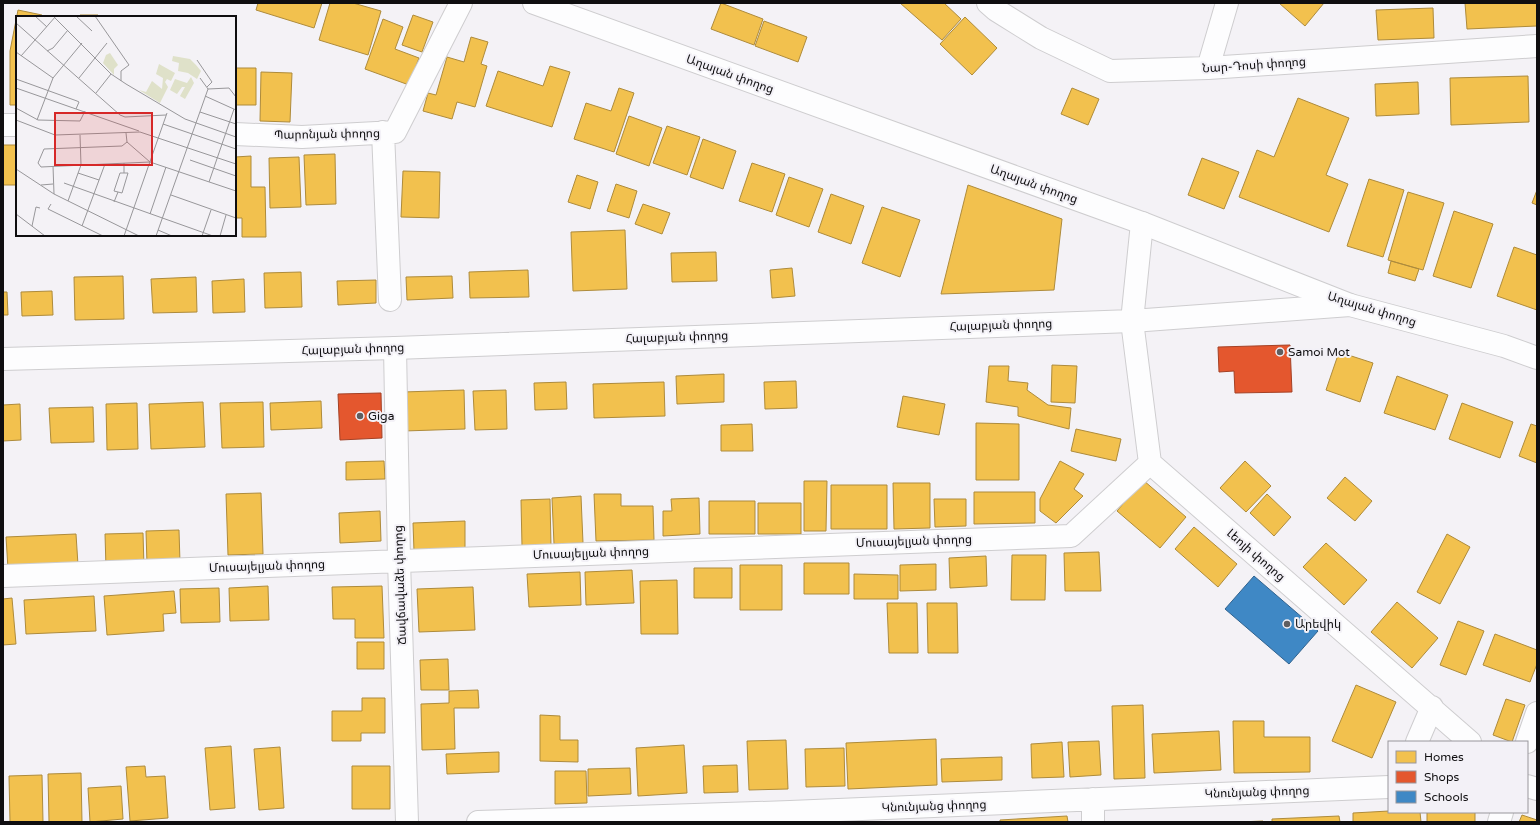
<svg xmlns="http://www.w3.org/2000/svg" width="1540" height="825" font-family="'Varela Round','Noto Sans Armenian',sans-serif">
  <style>
    .homes { fill: #f2c14e; stroke: #ae8b3b }
    .shops { fill: #e4572e; stroke: #a44125 }
    .schools { fill: #3f88c5; stroke: #31638f }
    .lines { fill: none; stroke-linecap: round; stroke-linejoin: round }
    .minor-casing { stroke: #cecdcf; stroke-width: 24 }
    .major-casing { stroke: #cecdcf; stroke-width: 24 }
    .minor { stroke: #fdfdfe; stroke-width: 22 }
    .major { stroke: #fdfdfe; stroke-width: 22 }
    .poi-dot { fill: #5f5e60; stroke: #f3f1f7; stroke-width: 1.5 }
    .labels { text-anchor: middle; stroke-width: 4; stroke-linejoin: round; paint-order: stroke }
    .street-label { font-size: 12px; fill: #0f0e10; stroke: #f3f1f7 }
    .poi-label { font-size: 12px; fill: #0f0e10; stroke: #f3f1f7; text-anchor: start }
    .inset-road { fill: none; stroke: #98979a; stroke-width: 1 }
    .view { fill: #d62828; fill-opacity: 0.15; stroke: #d62828; stroke-width: 2 }
    .inset-edge { fill: none; stroke: #0f0e10; stroke-width: 2 }
  </style>
  <rect width="100%" height="100%" fill="#f4f2f6"/>
  <path class="homes" d="M258,3H322L314,28L256,10Z
    M330,3H353L381,11L368,55L319,40Z
    M721,3L763,19L754,45L711,29Z
    M900,3H944L961,19L942,40Z
    M1279,3H1324L1305,26Z
    M1465,3H1537V26L1467,29Z
    M1433,8L1434,38L1378,40L1376,10Z
    M18,10L42,15V17H17V105H10V51Z
    M80,15H98V17H80Z
    M413,15L433,22L422,52L402,45Z
    M965,17L997,48L972,75L940,44Z
    M383,19L403,27L395,49L419,58L409,85L365,69Z
    M764,21L807,37L798,62L755,46Z
    M471,37L488,42L481,64L487,66L475,107L457,102L452,119L423,111L428,93L436,95L447,57L464,62Z
    M550,66L570,72L552,127L486,106L498,71L543,86Z
    M235,68H256V105H235Z
    M261,72L292,73L290,122L260,121Z
    M1528,76L1529,122L1451,125L1450,78Z
    M1418,82L1419,114L1376,116L1375,84Z
    M619,88L634,93L614,152L574,139L586,103L611,111Z
    M1072,88L1099,99L1088,125L1061,114Z
    M1298,98L1349,118L1326,175L1348,184L1329,232L1239,197L1257,150L1274,157Z
    M629,116L662,128L649,166L616,154Z
    M667,126L700,137L687,175L653,163Z
    M703,139L736,151L723,189L690,177Z
    M3,145H17V185H3Z
    M335,154L336,204L306,205L304,155Z
    M251,156V187H265L266,237H242V218H235V157Z
    M299,157L301,207L270,208L269,158Z
    M1202,158L1239,172L1224,209L1188,195Z
    M752,163L785,174L772,212L739,201Z
    M403,171L440,172L439,218L401,217Z
    M577,175L598,182L590,209L568,202Z
    M789,177L823,189L809,227L776,215Z
    M1369,179L1404,190L1383,257L1347,246Z
    M616,184L637,191L629,218L607,211Z
    M968,185L1062,219L1054,290L941,294Z
    M1537,190V205L1532,203Z
    M1408,192L1444,203L1423,270L1388,260Z
    M831,194L864,206L851,244L818,232Z
    M643,204L670,213L662,234L635,224Z
    M882,207L920,220L900,277L862,263Z
    M1454,211L1493,224L1471,288L1433,276Z
    M625,230L627,289L573,291L571,232Z
    M1514,247L1537,255V310L1497,296Z
    M716,252L717,281L672,282L671,253Z
    M1391,261L1419,269L1415,281L1388,273Z
    M792,268L795,296L772,298L770,270Z
    M528,270L529,297L470,298L469,272Z
    M301,272L302,307L265,308L264,273Z
    M123,276L124,319L75,320L74,277Z
    M452,276L453,298L407,300L406,277Z
    M196,277L197,312L153,313L151,279Z
    M244,279L245,312L213,313L212,281Z
    M376,280V303L338,305L337,281Z
    M52,291L53,315L22,316L21,292Z
    M3,292H7L8,315H3Z
    M1339,352L1373,363L1360,402L1326,390Z
    M1052,365L1077,366L1075,403L1051,402Z
    M989,366H1009L1008,381L1028,383L1027,390L1048,405L1071,408L1069,429L1018,416V407L986,402Z
    M724,374V402L677,404L676,376Z
    M1397,376L1448,395L1435,430L1384,413Z
    M796,381L797,408L765,409L764,382Z
    M566,382L567,409L535,410L534,383Z
    M664,382L665,416L594,418L593,384Z
    M464,390L465,429L404,431L403,392Z
    M506,390L507,429L475,430L473,391Z
    M903,396L945,404L939,435L897,427Z
    M321,401L322,428L271,430L270,403Z
    M203,402L205,447L151,449L149,404Z
    M263,402L264,447L222,448L220,403Z
    M137,403L138,449L107,450L106,404Z
    M1462,403L1513,422L1500,458L1449,439Z
    M20,404L21,440L3,441V405Z
    M93,407L94,442L51,443L49,408Z
    M976,423L1019,424V480H976Z
    M752,424L753,451H721V425Z
    M1531,424L1537,426V463L1519,456Z
    M1076,429L1121,439L1116,461L1071,451Z
    M384,461L385,479L346,480V462Z
    M1060,461L1084,474L1074,489L1083,496L1056,523L1040,511V499Z
    M1245,461L1271,486L1246,512L1220,488Z
    M1345,477L1372,501L1355,521L1327,498Z
    M1143,480L1186,517L1160,548L1117,511Z
    M804,481H827L826,531H804Z
    M893,483H930V528L894,529Z
    M831,485H887V529H831Z
    M974,492H1035V523L974,524Z
    M261,493L263,554L228,555L226,494Z
    M594,494H621V506H653L654,540L596,541Z
    M1267,494L1291,517L1274,536L1250,513Z
    M581,496L583,543L554,544L552,498Z
    M699,498L700,534L663,536V511H672L671,499Z
    M550,499L551,546H522L521,500Z
    M934,499H966V526L935,527Z
    M709,501H755V534H709Z
    M758,503H801V534H758Z
    M380,511L381,541L340,543L339,513Z
    M465,521V549L414,551L413,523Z
    M1194,527L1237,564L1218,587L1175,549Z
    M179,530L180,563L147,564L146,531Z
    M143,533L144,567L106,568L105,534Z
    M76,534L78,565L8,569L6,537Z
    M1447,534L1470,547L1440,604L1417,592Z
    M1326,543L1367,580L1344,605L1303,567Z
    M1099,552L1101,591H1065L1064,553Z
    M1012,555H1046L1045,600H1011Z
    M986,556L987,586L950,588L949,558Z
    M804,563H849V594H804Z
    M936,564V590L900,591V565Z
    M740,565H782V610H740Z
    M694,568H732V598H694Z
    M632,570L634,603L586,605L585,572Z
    M580,572L581,605L529,607L527,574Z
    M854,574L898,575V599H854Z
    M677,580L678,634H641L640,581Z
    M268,586L269,620L230,621L229,588Z
    M382,586L384,638H355V619H333L332,587Z
    M473,587L475,630L419,632L417,589Z
    M219,588L220,622L181,623L180,589Z
    M174,591L176,613L163,614L164,631L107,635L104,596Z
    M94,596L96,631L26,634L24,600Z
    M12,598L16,644L3,645V599Z
    M1397,602L1438,638L1412,668L1371,632Z
    M887,603H917L918,653H889Z
    M927,603H957L958,653H928Z
    M1458,621L1484,631L1466,675L1440,665Z
    M1495,634L1537,650V664L1530,682L1483,665Z
    M357,642H384V669H357Z
    M448,659L449,690H421L420,660Z
    M1356,685L1396,702L1372,758L1332,741Z
    M478,690L479,708H454L455,749L422,750L421,704L449,703V691Z
    M362,698H385V733H361V741H332V711H362Z
    M1506,699L1525,705L1512,742L1493,735Z
    M1143,705L1145,778L1114,779L1112,706Z
    M540,715L560,716V740H578V762L540,761Z
    M1233,721H1264V737H1310V772L1234,773Z
    M1219,731L1221,770L1154,773L1152,734Z
    M936,739L937,785L848,789L846,743Z
    M786,740L788,789L749,790L747,741Z
    M1099,741L1101,775L1070,777L1068,742Z
    M1062,742L1064,777L1032,778L1031,744Z
    M684,745L687,793L638,796L636,748Z
    M231,746L235,808L210,810L205,748Z
    M280,747L284,808L259,810L254,749Z
    M844,748L845,786L806,787L805,749Z
    M499,752V772L447,774L446,754Z
    M1002,757V780L942,782L941,759Z
    M737,765L738,792L704,793L703,766Z
    M145,766L146,777L165,776L168,818L130,821L126,767Z
    M352,766H390V809H352Z
    M630,768L631,794L588,796V769Z
    M555,771H586L587,803L555,804Z
    M81,773L82,822H49L48,774Z
    M42,775L43,822H10L9,776Z
    M121,786L123,819L90,822L88,788Z
    M1389,811L1420,812L1421,822H1353V813Z
    M1427,812H1475V822H1427Z
    M1522,815L1537,820V822H1519Z
    M1067,816L1068,822H1000V820Z
    M1339,816L1340,822H1272V819Z
    M1263,821V822H1239Z"/>
  <path class="shops" d="M1290,345L1292,392L1235,393L1234,371L1219,372L1218,347Z
    M381,393L382,438L340,440L338,394Z"/>
  <path class="schools" d="M1254,576L1318,631L1289,664L1225,609Z"/>
  <g class="lines">
    <g class="minor-casing">
      <path id="minor" d="M534,3L1142,223L1350,305
        M988,3L996,10L1041,38L1110,71L1208,68L1537,46
        M1208,68L1227,3
        M3,125H17
        M383,132L390,300
        M235,134L302,137L395,132L461,3
        M1132,321L1150,463L1470,742
        M395,348L399,560L407,822
        M3,576L1071,536L1150,463
        M1417,742L1432,707
        M1527,742L1537,713
        M1527,786L1537,789
        M1093,799V822
        M478,822L790,812L1389,787
        M1499,822L1502,812"/>
    </g>
    <g class="major-casing">
      <path id="major" d="M1132,321L1142,223
        M3,359L395,348L1132,321L1350,305L1504,346L1537,358"/>
    </g>
    <use href="#minor" class="minor"/>
    <use href="#major" class="major"/>
  </g>
  <g class="poi-dot">
    <circle cx="1280" cy="352" r="4"/>
    <circle cx="360" cy="416" r="4"/>
    <circle cx="1287" cy="624" r="4"/>
  </g>
  <g class="labels">
    <g class="street-label">
      <text transform="translate(1254 65) rotate(-4)" y="4">Նար-Դոսի փողոց</text>
      <text transform="translate(730 74) rotate(20)" y="4">Աղայան փողոց</text>
      <text transform="translate(327 134) rotate(-1)" y="4">Պարոնյան փողոց</text>
      <text transform="translate(1034 184) rotate(20)" y="4">Աղայան փողոց</text>
      <text transform="translate(1372 309) rotate(17)" y="4">Աղայան փողոց</text>
      <text transform="translate(1001 325) rotate(-2)" y="4">Հալաբյան փողոց</text>
      <text transform="translate(677 337) rotate(-2)" y="4">Հալաբյան փողոց</text>
      <text transform="translate(353 349) rotate(-2)" y="4">Հալաբյան փողոց</text>
      <text transform="translate(914 541) rotate(-2)" y="4">Մուսայելյան փողոց</text>
      <text transform="translate(591 553) rotate(-2)" y="4">Մուսայելյան փողոց</text>
      <text transform="translate(1256 555) rotate(41)" y="4">Լեոյի փողոց</text>
      <text transform="translate(267 566) rotate(-2)" y="4">Մուսայելյան փողոց</text>
      <text transform="translate(400 585) rotate(-92)" y="4">Ճավճավաձե փողոց</text>
      <text transform="translate(1257 792) rotate(-2)" y="4">Կնունյանց փողոց</text>
      <text transform="translate(934 806) rotate(-2)" y="4">Կնունյանց փողոց</text>
    </g>
    <g class="poi-label">
      <text x="1288" y="356">Samoi Mot</text>
      <text x="368" y="420">Giga</text>
      <text x="1295" y="628">Արեվիկ</text>
    </g>
  </g>
  <g transform="translate(16 16)">
    <rect width="220" height="220" fill="#f4f2f6"/>
    <path d="M94,37L102,49L98,53V59L87,47L90,39ZM157,40L174,43L180,49L185,55L181,63L172,57L162,55L163,47L156,45ZM143,48L159,57L155,65L151,63L149,66L152,71L144,87L123,74L130,76L136,65L146,73L147,62L140,58ZM175,61L178,67L169,83L164,80L169,71H166L161,78L154,74L159,63L171,67Z" fill="#dfe1c9"/>
    <path class="inset-road" d="M19,0L31,11M37,0L95,58L110,68L169,103L220,121M60,0L76,15M79,0L113,49L105,55V65M0,7L104,99L109,101L150,99M31,35L37,32L52,14M0,36L37,62M5,40L40,0M181,44L196,66L191,71M63,62L91,27M184,62L192,73L213,72L220,81M0,63L61,85L63,86L60,93M0,72L123,115M80,77L95,58M189,80L220,94M0,92L22,104L64,105L69,95M184,96L220,108M0,104L39,119L124,116L220,148M21,104L37,62L66,27M147,108L220,133M110,117L111,126L134,146M111,126L106,130L28,133L22,147L25,151L134,146L220,175M174,144L220,160M37,150L38,178M0,153L38,178L123,220M62,157L83,164M193,166L218,93M48,167L197,220M25,169L37,168M102,176L98,175L104,157H108M155,179L220,202M52,185L65,149L64,119M98,186L102,176L106,177L112,157H108V147M35,188L32,193L87,220M0,198L29,220M134,198L150,151M16,210L20,191L24,192M66,210L89,148M142,214L156,220M108,220L151,97M140,220L192,73M186,220L195,194M204,220L210,199"/>
    <path class="view" d="M39,97H136V149H39Z"/>
    <rect width="220" height="220" class="inset-edge"/>
  </g>
  <rect width="1540" height="825" fill="none" stroke="#0f0e10" stroke-width="8"/>
  <rect x="1388" y="741" width="140" height="72" fill="#f3f1f7" stroke="#98969b"/>
  <rect x="1396" y="751" width="20" height="12" fill="#f2c14e" stroke="#98969b"/>
  <text x="1424" y="761" font-size="12" fill="#0f0e10">Homes</text>
  <rect x="1396" y="771" width="20" height="12" fill="#e4572e" stroke="#98969b"/>
  <text x="1424" y="781" font-size="12" fill="#0f0e10">Shops</text>
  <rect x="1396" y="791" width="20" height="12" fill="#3f88c5" stroke="#98969b"/>
  <text x="1424" y="801" font-size="12" fill="#0f0e10">Schools</text>
</svg>
